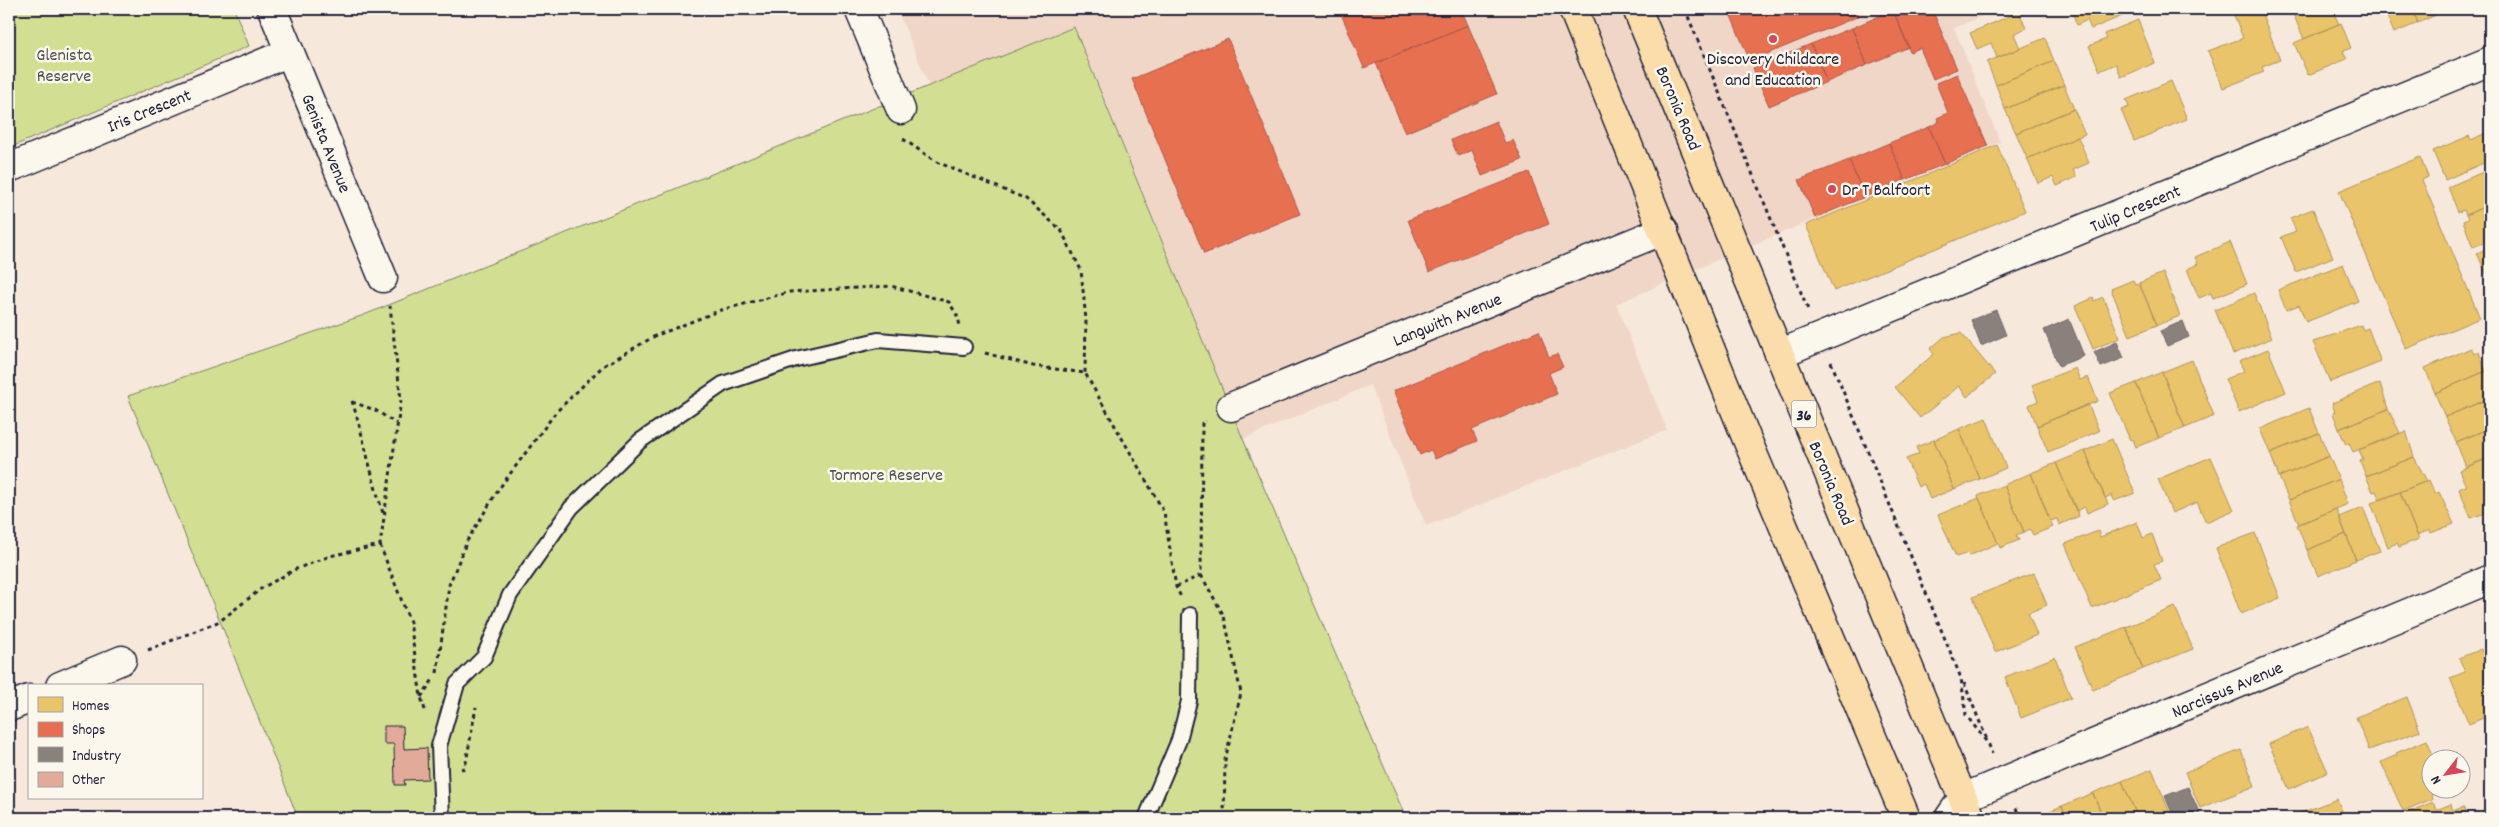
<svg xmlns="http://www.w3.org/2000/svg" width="2499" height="827" font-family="Dekko,sans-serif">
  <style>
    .built { fill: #f0d6c7 }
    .green { fill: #d2df92; stroke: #7a8066 }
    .homes { fill: #e9c46a; stroke: #ad935c }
    .shops { fill: #e76f51; stroke: #ac584a }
    .industry { fill: #8a817c; stroke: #6b6468 }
    .building { fill: #e2ab99; stroke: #22223b }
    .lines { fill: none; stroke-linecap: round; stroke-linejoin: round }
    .lane-casing { stroke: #22223b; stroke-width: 18 }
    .street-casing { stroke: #22223b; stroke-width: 31 }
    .secondary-casing { stroke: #22223b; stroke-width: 31 }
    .primary-casing { stroke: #22223b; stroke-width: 31 }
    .path { stroke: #22223b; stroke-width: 3; stroke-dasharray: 4 4; stroke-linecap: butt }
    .lane { stroke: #fbf7ec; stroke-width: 14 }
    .street { stroke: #fbf7ec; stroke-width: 28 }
    .secondary { stroke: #fbf7ec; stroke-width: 28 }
    .primary { stroke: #faddab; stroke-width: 28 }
    .poi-dot { fill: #d1495b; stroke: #fbf7ec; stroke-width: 2 }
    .labels { text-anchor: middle; stroke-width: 5; stroke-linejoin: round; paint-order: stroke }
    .shield { fill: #fbf7ec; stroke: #636270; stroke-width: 1 }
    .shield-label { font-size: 16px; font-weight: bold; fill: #22223b }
    .park-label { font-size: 18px; fill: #4e5151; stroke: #fbf7ec }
    .poi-label { font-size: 18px; fill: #22223b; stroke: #fbf7ec }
    .street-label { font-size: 18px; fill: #22223b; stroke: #fbf7ec }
  </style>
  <rect width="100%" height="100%" fill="#f6e8db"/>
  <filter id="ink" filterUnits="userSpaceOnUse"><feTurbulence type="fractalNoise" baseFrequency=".02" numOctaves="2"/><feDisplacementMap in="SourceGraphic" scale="10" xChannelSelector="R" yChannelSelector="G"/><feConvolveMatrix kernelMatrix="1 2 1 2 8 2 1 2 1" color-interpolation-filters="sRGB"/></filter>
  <g filter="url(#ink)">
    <path class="built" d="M897,9H1999L1954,28L2000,142L1738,251L1616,304L1667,430L1426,526L1370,385L1243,439L1075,27L929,86Z"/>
    <path class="green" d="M9,9H234L249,46L9,148Z
      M1074,27L1243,439L1406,818H298L220,621L128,396L364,315Z"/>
    <path class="homes" d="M2071,9H2139L2091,29L2087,20L2077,25Z
      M2245,9H2260L2280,60L2262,67L2264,72L2223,88L2208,51L2243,38L2233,13Z
      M2291,9H2321L2322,12L2332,9L2339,24L2304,39Z
      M2384,9H2412L2418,23L2394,33Z
      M2412,9H2438L2440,13L2418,23Z
      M2019,12L2026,28L2014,34L2020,48L1997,58L1991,43L1977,49L1970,33Z
      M2138,20L2155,63L2121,77L2116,64L2100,71L2089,46L2106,39L2104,34Z
      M2341,23L2351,48L2343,51L2347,59L2308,75L2294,43Z
      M2045,38L2054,61L1996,85L1987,62Z
      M2054,61L2064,85L2005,109L1996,85Z
      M2171,81L2187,119L2134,141L2121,110L2129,107L2126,100Z
      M2064,85L2074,109L2016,133L2005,109Z
      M2074,109L2085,134L2027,159L2016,133Z
      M2490,131V160L2445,180L2433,151L2469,136L2471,140Z
      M2078,137L2089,163L2073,170L2077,177L2057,186L2053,177L2038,183L2027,159Z
      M1997,145L2025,211L1834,291L1806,225Z
      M2420,157L2428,177L2422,180L2480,318L2406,349L2339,191Z
      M2490,169V204L2466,215L2464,210L2458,212L2448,187Z
      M2490,204V240L2473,247L2463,221L2468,219L2466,215Z
      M2313,209L2333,257L2296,272L2281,237L2296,231L2290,218Z
      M2230,242L2247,284L2213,298L2211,293L2199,298L2187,269L2198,264L2195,257Z
      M2490,247V283L2477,253Z
      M2343,264L2358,301L2306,322L2299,305L2286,310L2278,290Z
      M2163,273L2180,316L2157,325L2139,283Z
      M2133,280L2135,284L2139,283L2157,325L2130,336L2111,289Z
      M2254,293L2272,338L2233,354L2215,310Z
      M2103,297L2120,338L2093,349L2075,306L2093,298L2094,301Z
      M2361,325L2363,330L2368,328L2381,362L2330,382L2313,342Z
      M1961,333L1995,374L1967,397L1959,386L1920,418L1895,387L1934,354L1930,349L1944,337Z
      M2471,348L2474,354L2479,352L2486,371L2435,393L2425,368Z
      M2268,349L2286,392L2239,412L2225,379L2244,371L2239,361Z
      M2192,360L2214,416L2185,428L2162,372Z
      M2075,368L2080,380L2088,377L2098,401L2037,426L2029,405L2038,401L2032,385Z
      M2486,371L2490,380V398L2445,417L2435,393Z
      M2162,372L2185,428L2159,438L2136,383Z
      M2136,383L2159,438L2136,447L2133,439L2130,440L2110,393Z
      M2380,383L2388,409L2339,429L2333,413L2335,412L2332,403Z
      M2490,398V428L2456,442L2445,417Z
      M2088,404L2099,431L2048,452L2037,426Z
      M2309,408L2319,433L2270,453L2260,429Z
      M2388,409L2400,433L2353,452L2349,443L2346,445L2339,429Z
      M1986,418L2006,468L1980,479L1959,429Z
      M2490,428V457L2466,467L2456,442Z
      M1959,429L1980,479L1954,489L1934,440Z
      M2406,431L2414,457L2366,476L2360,461L2363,459L2359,450Z
      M2319,433L2329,456L2279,477L2270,453Z
      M2112,439L2135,493L2114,501L2112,495L2105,498L2085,451Z
      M1934,440L1954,489L1930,499L1924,484L1918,487L1906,459L1919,454L1916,447Z
      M2085,451L2108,504L2087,513L2085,507L2076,511L2056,463Z
      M2329,456L2339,479L2289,500L2279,477Z
      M2211,457L2234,510L2206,522L2197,502L2172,513L2158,479Z
      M2414,457L2427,481L2380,500L2376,491L2373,492L2366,476Z
      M2487,459L2490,465V518L2488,519L2486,513L2471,518L2459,489L2466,486L2459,470Z
      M2056,463L2079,516L2059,525L2057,519L2050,521L2031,473Z
      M2031,473L2053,527L2033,535L2030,529L2024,532L2004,485Z
      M2339,479L2348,504L2299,524L2289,500Z
      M2429,480L2435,494L2439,492L2454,524L2431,533L2430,530L2417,535L2400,492Z
      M2004,485L2024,532L2016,535L2019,540L2000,548L1978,496Z
      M2400,492L2419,539L2399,547L2397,543L2388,547L2371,503Z
      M1979,498L1998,543L1969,556L1968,553L1956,557L1938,515Z
      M2363,507L2380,551L2356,560L2339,517Z
      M2336,509L2346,534L2307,550L2297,525Z
      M2137,522L2143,538L2152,534L2162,561L2154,564L2161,580L2092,608L2065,544L2098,531L2100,537Z
      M2255,533L2280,598L2241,614L2216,548Z
      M2346,534L2356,560L2318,576L2307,550Z
      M2034,573L2047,605L2028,613L2037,635L1995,652L1973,597Z
      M2175,607L2193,649L2143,669L2126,627Z
      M2126,627L2143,669L2093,690L2075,647Z
      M2481,649L2490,671V715L2469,724L2450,678L2465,672L2459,658Z
      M2055,657L2071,698L2021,718L2005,677Z
      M2407,697L2420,731L2369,750L2356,717Z
      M2308,727L2328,772L2289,789L2269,744Z
      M2427,740L2435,760H2432V790H2445L2431,795L2432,799L2403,811L2381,762L2397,755L2396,753Z
      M2241,750L2255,786L2200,808L2185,772Z
      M2152,769L2172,818H2138L2122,781Z
      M2122,781L2138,818H2103L2093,793Z
      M2093,793L2103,818H2067L2062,806Z
      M2337,799L2345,818H2300L2298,814Z
      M2433,802L2436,810L2451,804L2453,811L2463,807L2468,818H2408L2406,813Z
      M2062,806L2067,818H2032Z"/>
    <path class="shops" d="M1339,9H1461L1468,25L1364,68Z
      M1728,9H1856L1859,16L1750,61Z
      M1896,9H1932L1957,69L1933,79L1920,48L1910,52L1893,10Z
      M1893,10L1909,47L1867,65L1852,28Z
      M1468,25L1497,94L1405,133L1376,63Z
      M1852,28L1867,65L1827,82L1811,44Z
      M1228,39L1300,214L1204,254L1132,79Z
      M1811,44L1827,82L1769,106L1753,68Z
      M1957,74L1988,146L1945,164L1929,127L1939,122L1937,118L1948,113L1936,83Z
      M1496,121L1505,143L1513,140L1522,160L1482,176L1472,150L1458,156L1451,140Z
      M1929,127L1945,164L1905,180L1889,143Z
      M1889,143L1905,180L1865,197L1849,160Z
      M1849,160L1865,197L1815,218L1799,180Z
      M1529,172L1549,224L1429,272L1408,220Z
      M1539,331L1549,357L1557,354L1563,367L1549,373L1557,394L1472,430L1477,441L1435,459L1431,450L1420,455L1393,391Z"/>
    <path class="industry" d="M1996,310L2006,335L1981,346L1971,320Z
      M2069,319L2084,356L2059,366L2044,330Z
      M2183,321L2189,337L2167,346L2160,331Z
      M2117,342L2124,358L2101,367L2094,352Z
      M2188,787L2200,814L2189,818H2174L2165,796Z"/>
    <path class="building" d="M384,726H403L404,749L427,748L428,779L404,780L405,785H395L394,744H384Z"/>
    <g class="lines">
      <g class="lane-casing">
        <path id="lane" d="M442,818L439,746L457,684L484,657L510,595L571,508L640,441L723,384L796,359L878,340L964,347
          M1146,818L1179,740L1189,701L1190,615"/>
      </g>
      <g class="street-casing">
        <path id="street" d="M272,9L383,278
          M859,9L901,110
          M9,168L290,52
          M1779,354L2490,61
          M1231,407L1664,230
          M60,686L122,660
          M9,707L29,699
          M1963,798L2490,579"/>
      </g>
      <g class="secondary-casing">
        <path id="secondary" d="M1949,818L1963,798"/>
      </g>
      <g class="primary-casing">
        <path id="primary" d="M1573,9L1746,437L1906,818
          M1637,9L1971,818"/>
      </g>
      <path class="path" d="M1685,9L1809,312
        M903,139L937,162L1026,199L1061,230L1081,270L1086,320L1085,373
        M985,353L1033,366L1085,373L1164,512L1176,587L1181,597
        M1831,362L1961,678L1966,715L1989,745L1992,754
        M352,401C364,438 371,476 383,513
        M352,402L375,410L397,424
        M380,545L410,622L421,697L425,710
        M1201,575L1224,616L1241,693L1225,760L1224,818
        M1176,587L1201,575L1202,423L1206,421
        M148,650L220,621L262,588L296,569L330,556L380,545L401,400L390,306
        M437,673L449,585L467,541L498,490L556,412L603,366L655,336L721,310L790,292L891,286L949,302L958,317L960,326
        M1964,683L1987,740
        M421,697L434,678
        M461,769L465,768L476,707
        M2016,808L2020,818"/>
      <use href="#lane" class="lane"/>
      <use href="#street" class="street"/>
      <use href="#secondary" class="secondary"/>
      <use href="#primary" class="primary"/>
    </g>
  </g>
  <g class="poi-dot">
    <circle cx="1773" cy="39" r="5"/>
    <circle cx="1832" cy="189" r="5"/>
  </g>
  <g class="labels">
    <rect class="shield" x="1791.5" y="400.5" width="25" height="27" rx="4"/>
    <g class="shield-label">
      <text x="1804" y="420">36</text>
    </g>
    <g class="park-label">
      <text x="64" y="60">Glenista<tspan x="64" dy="21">Reserve</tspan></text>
      <text x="886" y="480">Tormore Reserve</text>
    </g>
    <g class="poi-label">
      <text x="1773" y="64">Discovery Childcare<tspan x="1773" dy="21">and Education</tspan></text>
      <text x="1842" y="195" text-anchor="start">Dr T Balfoort</text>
    </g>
    <g class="street-label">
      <text transform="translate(1679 108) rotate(67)" y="6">Boronia Road</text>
      <text transform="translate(149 110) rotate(-22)" y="6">Iris Crescent</text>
      <text transform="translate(327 143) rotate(68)" y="6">Genista Avenue</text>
      <text transform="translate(2135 208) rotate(-23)" y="6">Tulip Crescent</text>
      <text transform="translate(1447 319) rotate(-22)" y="6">Langwith Avenue</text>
      <text transform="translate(1832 483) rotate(67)" y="6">Boronia Road</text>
      <text transform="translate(2227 689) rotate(-23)" y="6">Narcissus Avenue</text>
    </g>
  </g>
  <rect width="2499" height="827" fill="none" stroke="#fbf7ec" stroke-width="30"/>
  <rect x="15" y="15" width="2469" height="797" fill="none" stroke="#22223b" stroke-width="2" filter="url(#ink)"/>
  <rect x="28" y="684" width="175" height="115" fill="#fbf7ec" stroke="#a4a2a5"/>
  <rect x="38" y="697" width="25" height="15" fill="#e9c46a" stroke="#a4a2a5"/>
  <text x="72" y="710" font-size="15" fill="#22223b">Homes</text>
  <rect x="38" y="722" width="25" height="15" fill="#e76f51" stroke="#a4a2a5"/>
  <text x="72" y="734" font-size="15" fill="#22223b">Shops</text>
  <rect x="38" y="747" width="25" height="15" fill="#8a817c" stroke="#a4a2a5"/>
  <text x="72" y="760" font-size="15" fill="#22223b">Industry</text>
  <rect x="38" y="772" width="25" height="15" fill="#e2ab99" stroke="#a4a2a5"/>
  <text x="72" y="784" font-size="15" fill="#22223b">Other</text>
  <g transform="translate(2446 774) rotate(239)"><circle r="24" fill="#fbf7ec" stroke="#a4a2a5"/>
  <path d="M0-4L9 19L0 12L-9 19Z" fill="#d1495b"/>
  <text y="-8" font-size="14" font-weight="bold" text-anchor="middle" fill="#22223b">N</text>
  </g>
</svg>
